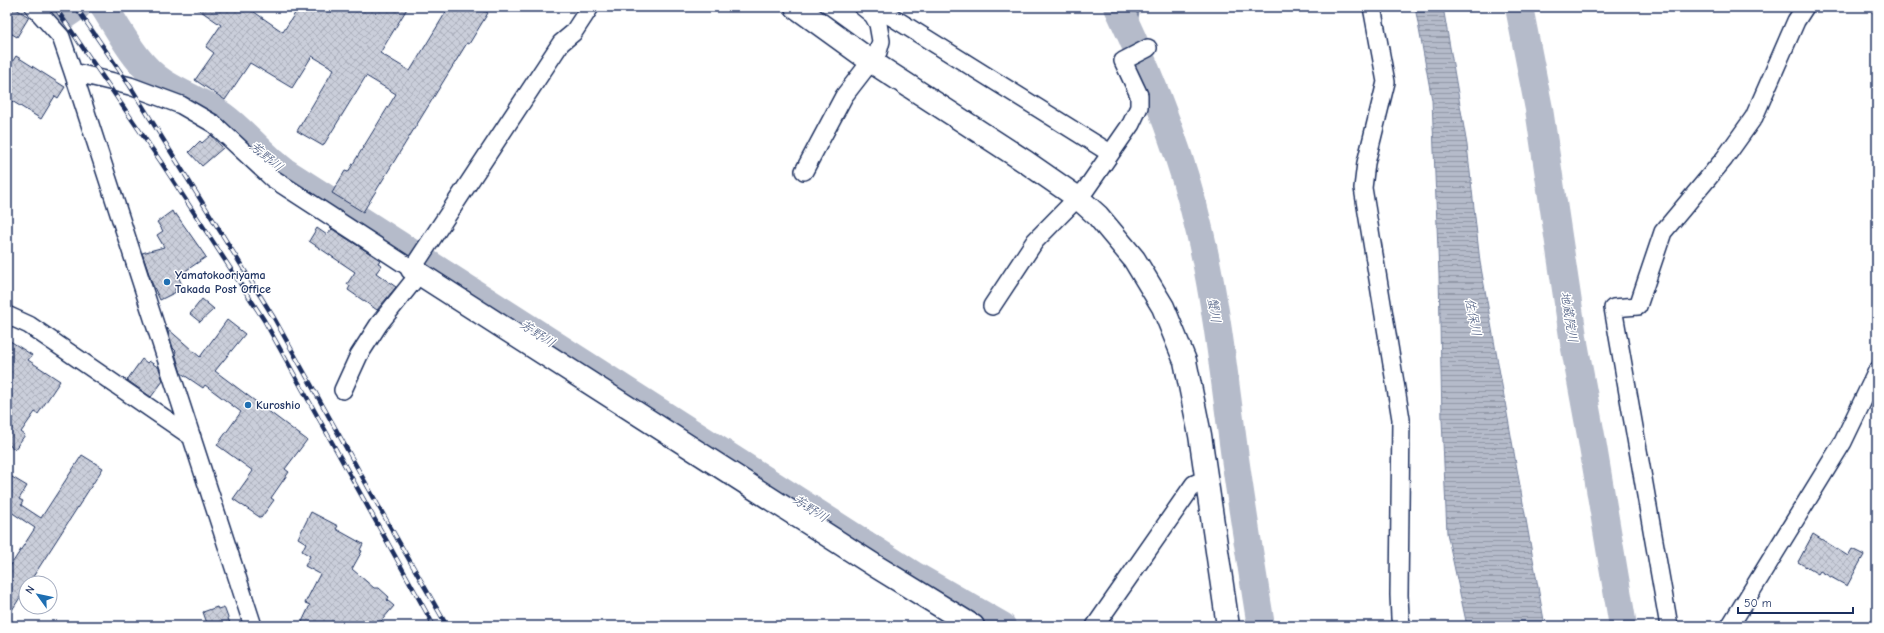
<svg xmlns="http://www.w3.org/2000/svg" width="1884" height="633" font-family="'Comic Neue','Klee One',sans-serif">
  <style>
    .water { fill: url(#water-rules); stroke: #77839f }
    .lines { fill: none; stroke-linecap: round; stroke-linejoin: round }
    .stream { stroke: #77839f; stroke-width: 4.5 }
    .river { stroke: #b5bbca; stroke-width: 28 }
    .building { fill: url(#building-cross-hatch); stroke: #1b2f5e }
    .minor-casing { stroke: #1b2f5e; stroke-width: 20 }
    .tertiary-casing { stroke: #1b2f5e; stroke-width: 25 }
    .minor { stroke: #fff; stroke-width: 17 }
    .tertiary { stroke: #fff; stroke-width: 22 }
    .rail-casing { stroke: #1b2f5e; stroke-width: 4.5 }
    .rail { stroke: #fff; stroke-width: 3; stroke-dasharray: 9; stroke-linecap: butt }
    .poi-dot { fill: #1f6fb2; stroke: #fff; stroke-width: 1.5 }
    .labels { text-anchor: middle; stroke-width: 3; stroke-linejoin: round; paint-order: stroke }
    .poi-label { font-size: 12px; font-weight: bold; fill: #1b2f5e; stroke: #fff; text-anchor: start }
    .water-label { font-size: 13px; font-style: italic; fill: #49597e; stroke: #fff }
  </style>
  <defs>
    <pattern id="water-rules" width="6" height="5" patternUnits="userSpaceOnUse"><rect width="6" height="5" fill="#b5bbca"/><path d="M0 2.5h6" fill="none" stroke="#9298a7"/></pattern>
    <pattern id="building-cross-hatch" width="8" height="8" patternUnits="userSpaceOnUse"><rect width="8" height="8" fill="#caceda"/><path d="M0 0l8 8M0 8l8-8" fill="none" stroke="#adb1be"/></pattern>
  </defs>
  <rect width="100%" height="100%" fill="#fff"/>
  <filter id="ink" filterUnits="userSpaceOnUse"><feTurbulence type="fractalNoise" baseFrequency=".025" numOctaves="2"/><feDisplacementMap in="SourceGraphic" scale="8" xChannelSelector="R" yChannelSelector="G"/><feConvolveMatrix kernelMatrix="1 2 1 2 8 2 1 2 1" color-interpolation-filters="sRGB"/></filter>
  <g filter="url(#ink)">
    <path class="water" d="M1415,7H1443L1467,145L1480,262L1545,626H1467L1447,533L1442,419L1439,275L1432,100Z"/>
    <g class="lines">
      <path class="stream" d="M1133,38L1138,7
        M1872,368L1877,354"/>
      <path class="river" d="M104,7C121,33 137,66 164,83C183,95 205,103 223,116C245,132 262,155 284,171L915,576L1002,626
        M1118,7C1152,79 1182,155 1200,233C1217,307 1225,383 1235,458C1243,514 1252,570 1261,626
        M1519,7L1539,109L1574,343L1592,441L1623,626
        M58,20L77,7"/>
    </g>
    <path class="building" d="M7,7H13L29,17L17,37L7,31Z
      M195,7H247L283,32L299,7H408L380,53L410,71L449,7H478L488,13L469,44L467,43L363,212L332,193L345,171L348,172L396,94L366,76L323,146L297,131L334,69L312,56L292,88L250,63L225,100L195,80L214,53L206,47L221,25Z
      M16,56L65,87L58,98L55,96L41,119L7,98V70Z
      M211,135L223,148L202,166L189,152L200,141L202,143Z
      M172,211L174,215L176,214L206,257L178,276L182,285L175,289L176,292L160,300L152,283L142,253L164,247L157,235L163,231L157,222Z
      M317,228L327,235L332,229L380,260L378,263L382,265L376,273L396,287L377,310L348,290L350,286L347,284L355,272L309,241Z
      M202,299L214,309L200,322L190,314Z
      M227,320L245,334L215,371L307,440L285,469L289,472L271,498L274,500L261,518L233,499L253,471L217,445L241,412L205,385L203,388L181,373L175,353L176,351L173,348L167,328L200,357Z
      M7,339L32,355L28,360L60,381L38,414L35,412L21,432L25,435L15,449L7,444Z
      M142,359L147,363L149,361L159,368L163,381L151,397L127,380Z
      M82,455L103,468L29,583H26V588L7,618V571L35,528L11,512L7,518V474L27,486L19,499L23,501L21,505L41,518Z
      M311,512L338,526L336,529L363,544L360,550L362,551L352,569L374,588H379L389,597L387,600L394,606L377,626H300L310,605L305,603L320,574L305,566L310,556L302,551L306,543L298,538Z
      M1813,534L1848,556L1852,549L1864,555L1847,586L1820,571L1818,574L1798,562Z
      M217,607L218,609L224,607L231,626H208L203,612Z"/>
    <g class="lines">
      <g class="minor-casing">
        <path id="minor" d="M34,7L61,37L73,72L253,626
          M1372,7L1386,82L1366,163L1363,188L1401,419L1399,595L1400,618L1402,626
          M873,15L884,12L1110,153
          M73,72L130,86L181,105L214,124L272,178L412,269L561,43L573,33L590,7
          M804,171L844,96L878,52L881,41L878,24L873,15L863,7
          M992,306L1035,241L1086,189L1131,124L1139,107V95L1123,61L1148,48
          M7,315L29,325L192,437
          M343,390L359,355L379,324L419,274
          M1095,626L1194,484L1206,479
          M1669,626L1613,308L1638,306L1663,232L1724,159L1754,117L1796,21L1805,7
          M1730,626L1843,442L1877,371"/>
      </g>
      <g class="tertiary-casing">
        <path id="tertiary" d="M796,7L872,62L1026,162L1078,198L1098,216L1134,259L1163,307L1185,361L1200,435L1228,626
          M412,269L877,567L973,626"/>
      </g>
      <use href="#minor" class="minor"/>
      <use href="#tertiary" class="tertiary"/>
      <g class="rail-casing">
        <path id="rail" d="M55,7L161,162L264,320L434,626
          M76,7L130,86L274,318L383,514L447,626"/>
      </g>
      <use href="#rail" class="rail"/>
    </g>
  </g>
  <g class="poi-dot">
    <circle cx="167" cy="282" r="4"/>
    <circle cx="248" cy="405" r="4"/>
  </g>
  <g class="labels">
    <g class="poi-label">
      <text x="175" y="279">Yamatokooriyama<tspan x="175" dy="14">Takada Post Office</tspan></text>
      <text x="256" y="409">Kuroshio</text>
    </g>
    <g class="water-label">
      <text transform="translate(267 156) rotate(40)" y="5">芳野川</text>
      <text transform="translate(1215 310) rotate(81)" y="5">蟹川</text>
      <text transform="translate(1474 317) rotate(79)" y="5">佐保川</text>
      <text transform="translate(1570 317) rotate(81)" y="5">地蔵院川</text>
      <text transform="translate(538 333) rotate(33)" y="5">芳野川</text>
      <text transform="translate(811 508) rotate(33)" y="5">芳野川</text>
    </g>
  </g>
  <rect width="1884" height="633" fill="none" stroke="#fff" stroke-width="24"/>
  <rect x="12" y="12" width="1860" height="609" fill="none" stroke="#1b2f5e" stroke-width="1.5" filter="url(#ink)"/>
  <g transform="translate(38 595) rotate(303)"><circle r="19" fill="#ffffff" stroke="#a4acbf"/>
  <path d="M0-3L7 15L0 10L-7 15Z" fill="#1f6fb2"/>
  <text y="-6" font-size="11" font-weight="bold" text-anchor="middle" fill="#1b2f5e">N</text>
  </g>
  <path d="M1738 607v6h115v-6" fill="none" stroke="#1b2f5e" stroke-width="2"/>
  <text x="1744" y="607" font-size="12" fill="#1b2f5e" stroke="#ffffff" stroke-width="3" paint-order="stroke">50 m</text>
</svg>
